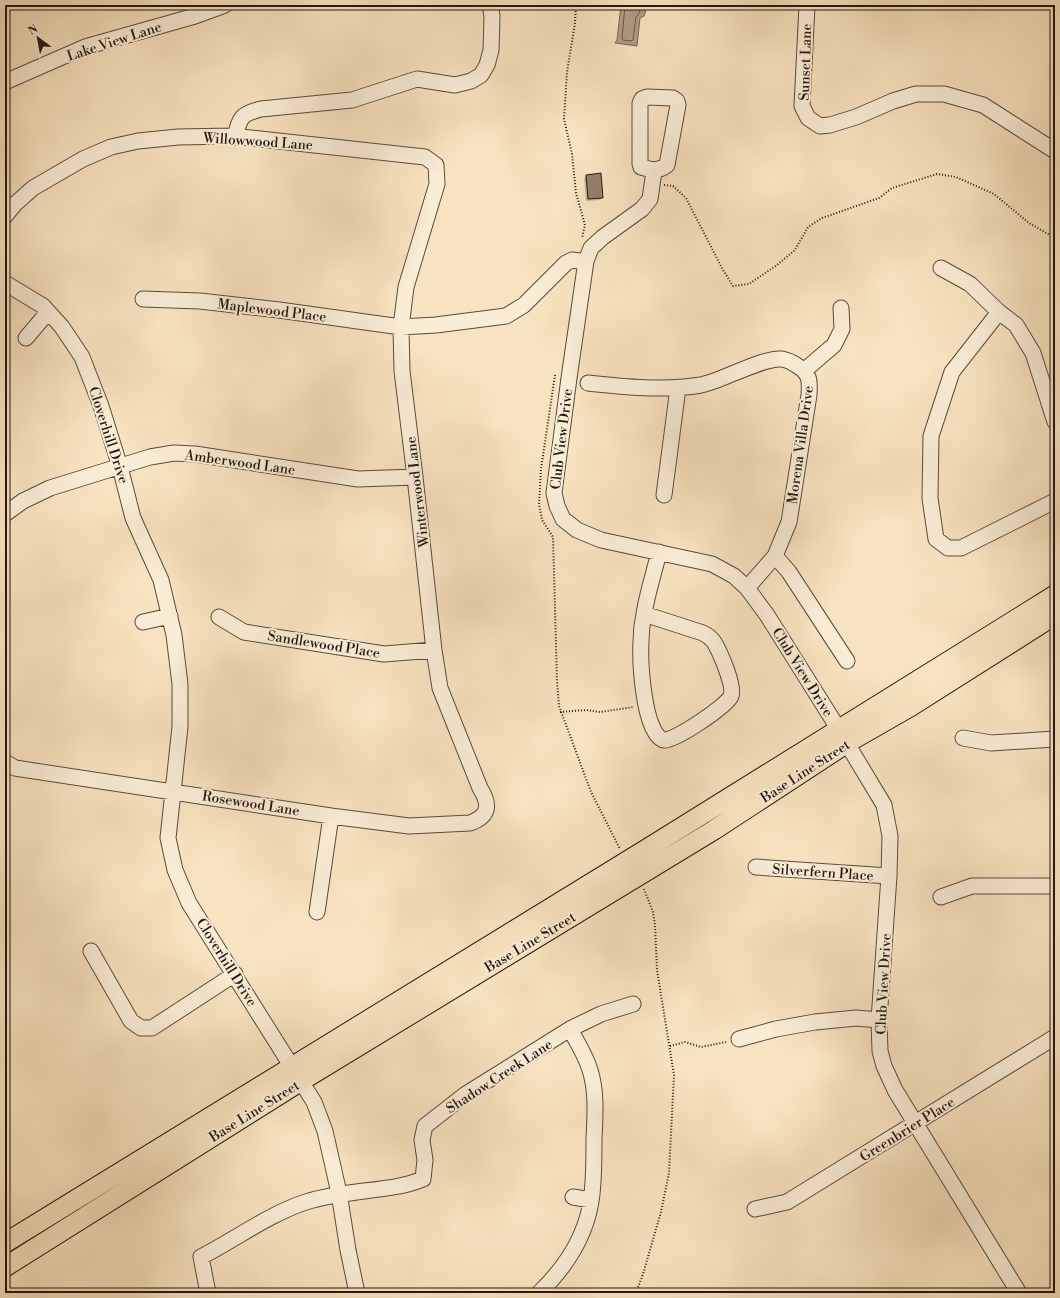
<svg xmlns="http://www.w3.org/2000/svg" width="1060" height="1298" font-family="'Libre Bodoni',serif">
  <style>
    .water { fill: #b09e84; stroke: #786856 }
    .shadow { fill: #0003 }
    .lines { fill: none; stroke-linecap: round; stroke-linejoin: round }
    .shore { stroke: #6a5a4a; stroke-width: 1 }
    .building { fill: #92816c; stroke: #241711 }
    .minor-casing { stroke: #594a3d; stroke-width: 17 }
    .major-casing { stroke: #241711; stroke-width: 21 }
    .path { stroke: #241711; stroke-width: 2; stroke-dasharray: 1 2; stroke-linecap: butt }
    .minor { stroke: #faedd6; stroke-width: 15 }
    .major { stroke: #f8e3c0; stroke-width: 19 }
    .labels { text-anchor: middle; stroke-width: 4; stroke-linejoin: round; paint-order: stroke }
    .street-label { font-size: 14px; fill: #241711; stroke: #faedd6 }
  </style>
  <rect width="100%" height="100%" fill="#f8e3c0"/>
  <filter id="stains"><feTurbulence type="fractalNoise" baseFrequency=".005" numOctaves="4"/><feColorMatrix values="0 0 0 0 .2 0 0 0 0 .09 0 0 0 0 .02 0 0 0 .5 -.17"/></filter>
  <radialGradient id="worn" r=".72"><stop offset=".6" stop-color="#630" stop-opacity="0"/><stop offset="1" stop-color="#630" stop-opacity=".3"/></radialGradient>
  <path class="water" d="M621,5L641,7L646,11L644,16L640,18L637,46L615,43L617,40Z"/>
  <path class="shadow" d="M586,176L602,197L600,200L586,201L584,178Z"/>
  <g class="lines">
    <path class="shore" d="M625,5L622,39L623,40L631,41L633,40L636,17L640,12L637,5"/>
  </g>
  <path class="building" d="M601,173L603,198L588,199L586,175Z"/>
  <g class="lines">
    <g class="minor-casing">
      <path id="minor" d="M807,5L802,106L808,118L820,126L830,125L856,117L893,101L916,94H944L983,105L1055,151
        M5,82L85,47L195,16L225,5
        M647,97L673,98L677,101L678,105L667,165C658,172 651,170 641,167L640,164V103L642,99Z
        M235,137C240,117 241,114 261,109L352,100L417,79L455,85L471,81L481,75L487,65L491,50L492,16L490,5
        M654,171L650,199L642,209L603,237L591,248L586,261L569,378L554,493L557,506L563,519L577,530L601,540L712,564L734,576L747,588L767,615L831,717L884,805L890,836L889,876L879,1020L880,1051L884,1066L895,1090L1019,1293
        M5,216L15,204L33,188L83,159L111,147L138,141L178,137L232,136L425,157L436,165L437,184L406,287L401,327L402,371L415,477L434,650L440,688L480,788C490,804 490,816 470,823L409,826L331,816L15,768L5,762
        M941,268L970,284L999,312L1016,325L1033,353L1055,422
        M5,283L43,306L62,327L82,357L101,406L120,467L133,518L161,580L174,635L180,684V727L168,838L175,870L189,903L314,1102L325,1131L339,1193L348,1250L357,1293
        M143,299L200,301L279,310L401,327L436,325L506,316L524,305L566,263L572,260L586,262
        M999,312L952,372L931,436L930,498L936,539L948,548H961L1055,501
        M26,338L48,312
        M805,370L834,345L842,329L841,308
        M588,383C625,387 664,391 701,385C722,381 763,357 782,359C787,360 792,362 796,365C810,373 810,380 809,395L789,522L775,556L747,588
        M664,495L678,388
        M5,514L23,501L50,488L150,457L174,453L195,454L358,479L415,477
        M775,556L789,572L847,661
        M644,614L703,633C707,635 711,638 714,642C720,652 735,686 731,696C727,706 672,743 663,740C643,731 640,661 641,642C641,633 642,623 644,614C647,594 654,573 659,552
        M219,617L244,632L384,654L434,650
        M143,622L170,616
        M963,738L991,743L1055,739
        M756,867L889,876
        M941,897L972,886H1055
        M317,912L331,816
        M91,951L131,1021L141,1028H152L235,974
        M739,1039L776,1029L815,1022L856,1018L879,1020
        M573,1197L591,1200
        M755,1209L787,1202L1055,1037
        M208,1293L201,1257C236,1239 269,1214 306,1202C337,1192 368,1192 399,1186C407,1185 415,1182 423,1179L425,1160L422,1140L425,1126L466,1094L570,1029L601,1014L633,1004
        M539,1293C567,1266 588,1233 592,1194C594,1176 594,1157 594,1139C595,1116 597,1092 590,1070C586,1056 577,1042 570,1029"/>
    </g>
    <g class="major-casing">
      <path id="major" d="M5,1243L645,850L1055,595
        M5,1267L301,1081L714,830L847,743L910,707L1055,615"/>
    </g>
    <path class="path" d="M576,5L575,23L567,72L564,119L572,154L576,193L585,225L582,238
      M664,185L673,186L686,198L723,270L733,286L749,284L777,265L795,250L808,227L822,218L879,198L892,188L937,174L956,177L994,194L1029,223L1055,238
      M555,375L541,469L539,504L542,520L553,537L557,681L559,706L591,792L620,849
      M560,712L586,710L600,712L634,707
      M670,1046L685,1042L701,1047L726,1042
      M636,1293L643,1274L661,1212L669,1173L674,1075L657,970L655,925L653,912L644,889"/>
    <use href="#minor" class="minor"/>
    <use href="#major" class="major"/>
  </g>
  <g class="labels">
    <g class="street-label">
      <text transform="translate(114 41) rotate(-18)" y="5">Lake View Lane</text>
      <text transform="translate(805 62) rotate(-88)" y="5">Sunset Lane</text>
      <text transform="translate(258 141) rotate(4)" y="5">Willowwood Lane</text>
      <text transform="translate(272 310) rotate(7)" y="5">Maplewood Place</text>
      <text transform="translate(109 435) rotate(72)" y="5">Cloverhill Drive</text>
      <text transform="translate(561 439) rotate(-83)" y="5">Club View Drive</text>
      <text transform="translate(800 445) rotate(-82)" y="5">Morena Villa Drive</text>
      <text transform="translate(240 462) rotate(8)" y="5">Amberwood Lane</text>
      <text transform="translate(417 492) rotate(-97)" y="5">Winterwood Lane</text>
      <text transform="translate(324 644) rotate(9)" y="5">Sandlewood Place</text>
      <text transform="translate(803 672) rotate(58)" y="5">Club View Drive</text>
      <text transform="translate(805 771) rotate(-33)" y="5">Base Line Street</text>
      <text transform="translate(251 803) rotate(9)" y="5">Rosewood Lane</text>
      <text transform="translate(823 872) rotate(4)" y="5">Silverfern Place</text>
      <text transform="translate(530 942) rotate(-31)" y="5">Base Line Street</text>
      <text transform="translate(227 962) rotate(58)" y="5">Cloverhill Drive</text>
      <text transform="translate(883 984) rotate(-87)" y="5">Club View Drive</text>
      <text transform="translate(499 1076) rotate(-33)" y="5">Shadow Creek Lane</text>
      <text transform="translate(254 1111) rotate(-32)" y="5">Base Line Street</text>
      <text transform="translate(907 1129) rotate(-32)" y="5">Greenbrier Place</text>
    </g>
  </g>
  <rect width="1060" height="1298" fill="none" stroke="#f8e3c0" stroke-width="20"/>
  <rect x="6" y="6" width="1048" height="1286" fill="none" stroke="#241711" stroke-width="2"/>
  <rect x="10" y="10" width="1040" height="1278" fill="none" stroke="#241711"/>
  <g transform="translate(38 38) rotate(328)" stroke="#faedd6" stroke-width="3" paint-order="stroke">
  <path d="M0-3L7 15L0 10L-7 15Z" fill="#241711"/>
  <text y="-6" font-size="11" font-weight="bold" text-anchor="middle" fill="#241711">N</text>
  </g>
  <rect width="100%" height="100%" filter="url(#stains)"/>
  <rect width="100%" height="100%" fill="url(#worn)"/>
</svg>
